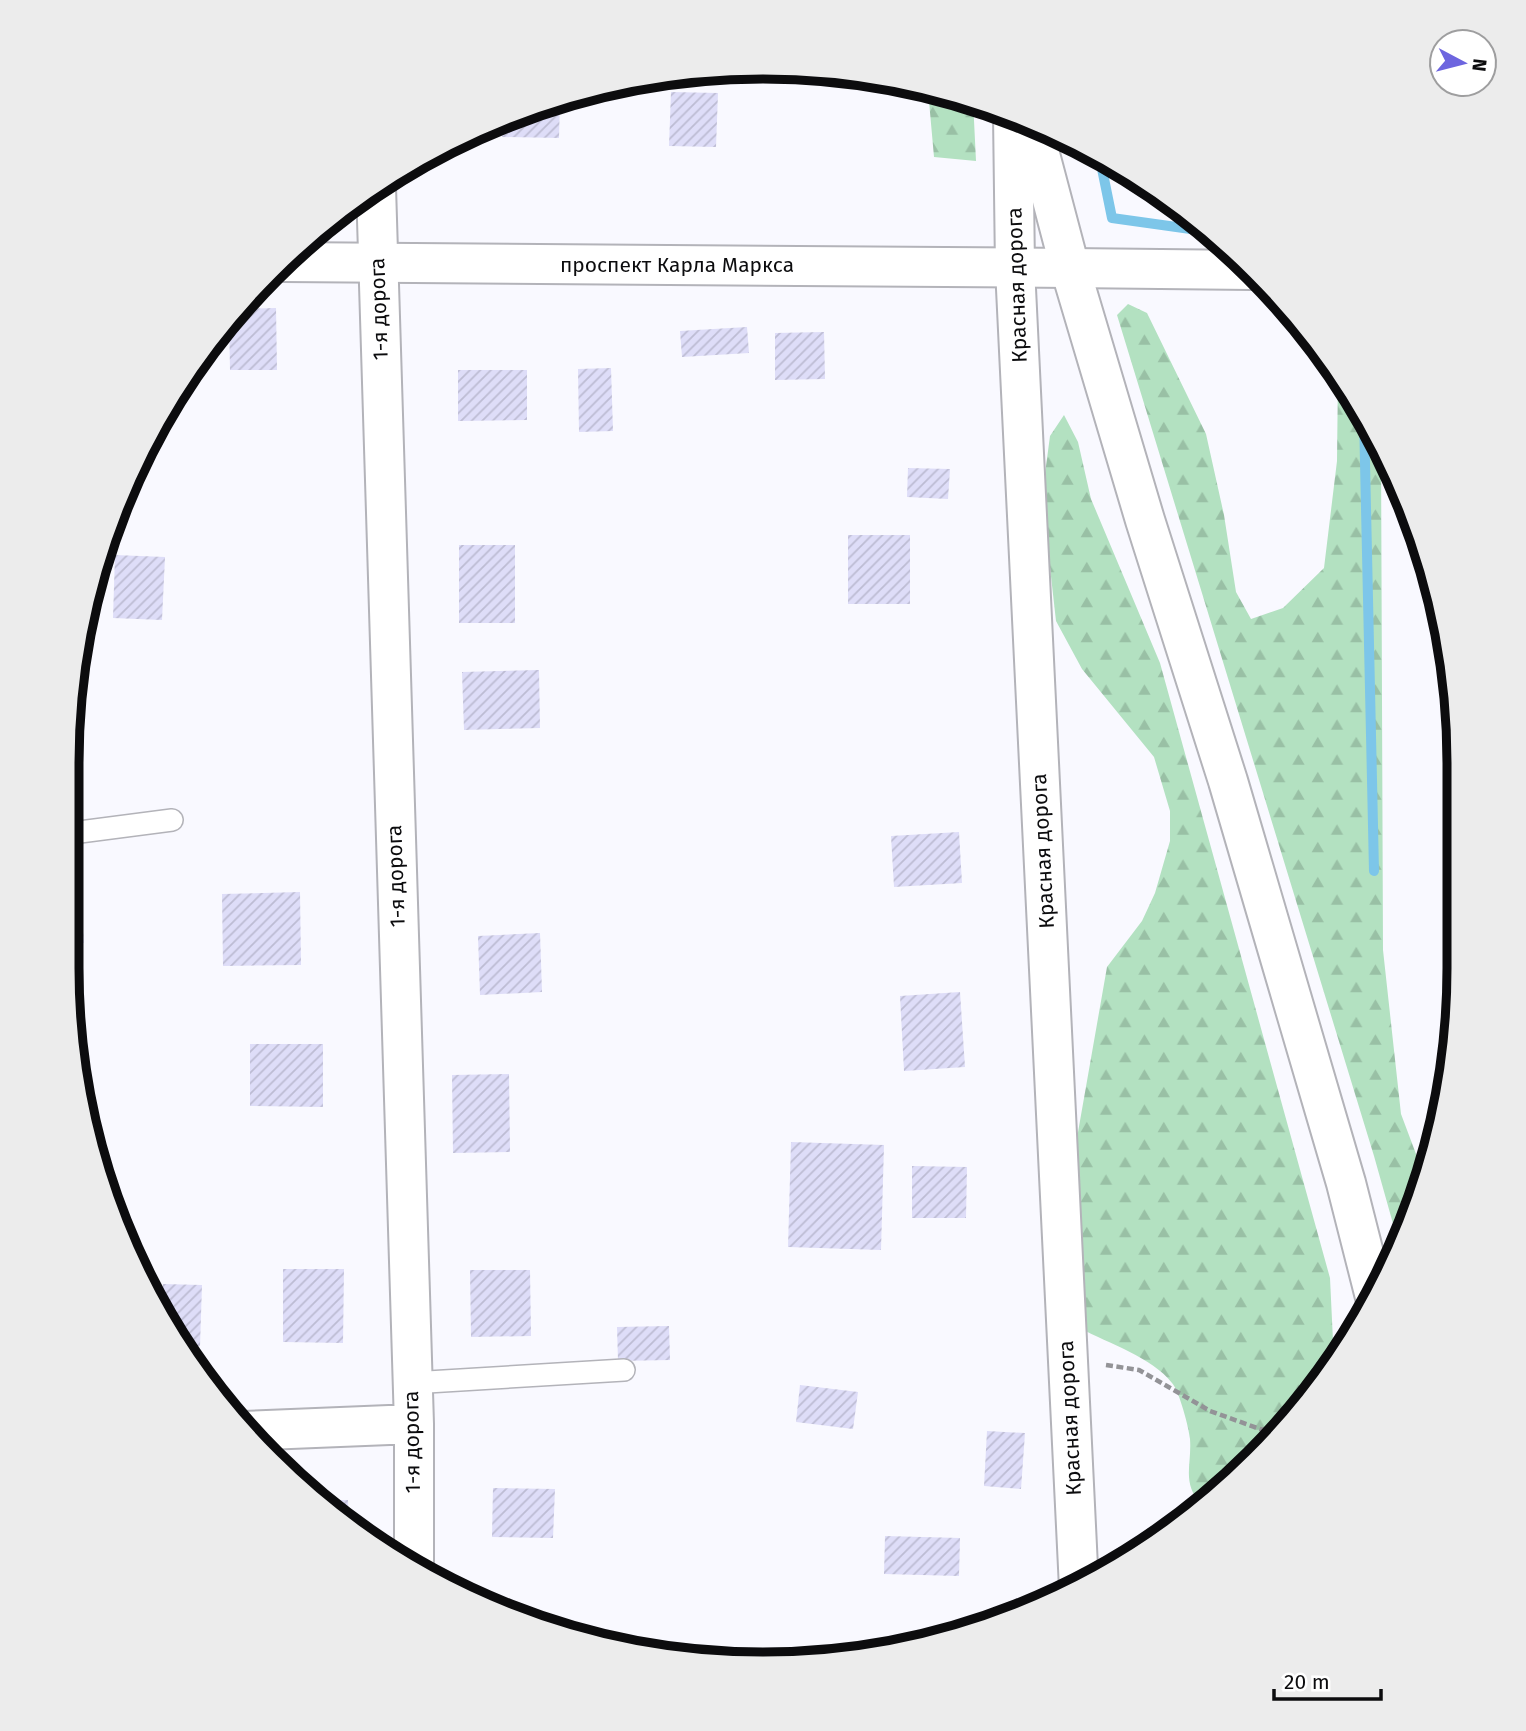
<svg xmlns="http://www.w3.org/2000/svg" width="1526" height="1731" font-family="'Fira Sans',sans-serif">
  <style>
    .forest { fill: url(#forest-firs) }
    .lines { fill: none; stroke-linecap: round; stroke-linejoin: round }
    .stream { stroke: #7dc6e9; stroke-width: 10 }
    .building { fill: url(#building-hatch) }
    .service-casing { stroke: #b3b3b9; stroke-width: 24 }
    .minor-casing { stroke: #b3b3b9; stroke-width: 42 }
    .tertiary-casing { stroke: #b3b3b9; stroke-width: 42 }
    .secondary-casing { stroke: #b3b3b9; stroke-width: 42 }
    .path { stroke: #939397; stroke-width: 4.5; stroke-dasharray: 7 3.5; stroke-linecap: butt }
    .service { stroke: #fff; stroke-width: 21 }
    .minor { stroke: #fff; stroke-width: 38 }
    .tertiary { stroke: #fff; stroke-width: 38 }
    .secondary { stroke: #fff; stroke-width: 38 }
    .labels { text-anchor: middle; stroke-width: 7; stroke-linejoin: round; paint-order: stroke }
    .street-label { font-size: 21px; fill: #0c0c0e; stroke: #fff }
    .rim { fill: none; stroke: #0c0c0e; stroke-width: 9 }
  </style>
  <defs>
    <pattern id="forest-firs" width="22" height="20" patternUnits="userSpaceOnUse" patternTransform="scale(1.75)"><rect width="22" height="20" fill="#b3e1c1"/><path d="M5 1l3.5 6h-7zM16 11l3.5 6h-7z" fill="#99c0a5"/></pattern>
    <pattern id="building-hatch" width="6" height="6" patternUnits="userSpaceOnUse" patternTransform="scale(1.75)"><rect width="6" height="6" fill="#deddf8"/><path d="M-1 1l2-2M0 6l6-6M5 7l2-2" fill="none" stroke="#bdbcd3"/></pattern>
  </defs>
  <rect width="100%" height="100%" fill="#f9f9ff"/>
  <path class="forest" d="M928,90L973,100L976,161L934,157Z
    M1128,304L1147,313L1206,434L1224,515L1236,592L1251,619L1283,608L1324,568L1337,461L1338,374L1381,444L1383,950L1401,1114L1425,1178L1399,1245L1374,1156L1117,315Z
    M1064,415L1078,442L1091,499L1160,663L1330,1278L1334,1362L1315,1392L1222,1492L1202,1505C1181,1483 1192,1465 1190,1439C1189,1428 1179,1390 1172,1383C1152,1357 1109,1344 1080,1328L1074,1155L1107,967L1142,921L1155,893L1170,841V811L1154,757L1082,669L1056,621L1042,496L1050,436Z"/>
  <g class="lines">
    <path class="stream" d="M1099,154L1112,218L1212,232
      M1364,417L1374,871"/>
  </g>
  <path class="building" d="M671,92L718,93L716,147L669,146Z
    M560,99L559,138L502,137V121Z
    M276,308L277,370H230L229,318L236,309Z
    M747,327L749,353L682,357L680,331Z
    M824,332L825,379L775,380V333Z
    M611,368L613,431L579,432L578,369Z
    M458,370H527V420L458,421Z
    M908,468L950,469L948,499L907,497Z
    M848,535H910V604H848Z
    M459,545H515V623H459Z
    M115,555L165,557L162,620L113,618Z
    M539,670L540,728L464,730L462,672Z
    M959,832L962,883L894,887L891,836Z
    M79,885L84,943L67,945L70,886Z
    M300,892L301,965L223,966L222,894Z
    M540,933L542,992L480,995L478,936Z
    M960,992L965,1067L904,1071L900,996Z
    M250,1044H323V1107L250,1106Z
    M509,1074L510,1152L453,1153L452,1075Z
    M791,1142L884,1145L881,1250L788,1247Z
    M912,1166L967,1167L966,1218H912Z
    M283,1269H344L343,1343L283,1342Z
    M470,1270H530L531,1336L471,1337Z
    M163,1284L202,1285L200,1346H185L162,1312Z
    M669,1326L670,1360L618,1361L617,1327Z
    M800,1385L858,1392L853,1429L796,1422Z
    M987,1431L1025,1433L1021,1489L984,1486Z
    M493,1488L555,1489L553,1538L492,1537Z
    M317,1500H348L349,1526L339,1521Z
    M885,1536L960,1538L959,1576L884,1574Z
    M525,1619H561V1631L525,1620Z"/>
  <g class="lines">
    <g class="service-casing">
      <path id="service" d="M72,833L172,820
        M411,1383L624,1370"/>
    </g>
    <g class="minor-casing">
      <path id="minor" d="M1013,115L1015,268L1079,1588
        M376,187L414,1424V1564
        M1070,268L1251,270
        M243,1431L414,1424"/>
    </g>
    <g class="tertiary-casing">
      <path id="tertiary" d="M284,262L1070,268"/>
    </g>
    <g class="secondary-casing">
      <path id="secondary" d="M1032,124L1070,268L1145,520L1228,781L1346,1183L1375,1297"/>
    </g>
    <path class="path" d="M1106,1365L1139,1370L1210,1411L1260,1429L1277,1433"/>
    <use href="#service" class="service"/>
    <use href="#minor" class="minor"/>
    <use href="#tertiary" class="tertiary"/>
    <use href="#secondary" class="secondary"/>
  </g>
  <g class="labels">
    <g class="street-label">
      <text x="677" y="272">проспект Карла Маркса</text>
      <text transform="translate(1017 285) rotate(-92)" y="7">Красная дорога</text>
      <text transform="translate(379 309) rotate(-92)" y="7">1-я дорога</text>
      <text transform="translate(1043 851) rotate(-93)" y="7">Красная дорога</text>
      <text transform="translate(396 876) rotate(-92)" y="7">1-я дорога</text>
      <text transform="translate(1070 1418) rotate(-93)" y="7">Красная дорога</text>
      <text transform="translate(412 1442) rotate(-91)" y="7">1-я дорога</text>
    </g>
  </g>
  <path d="M0 0H1526V1731H0ZM763 79H763A684 684 0 0 1 1447 763V968A684 684 0 0 1 763 1652H763A684 684 0 0 1 79 968V763A684 684 0 0 1 763 79Z" fill="#ececec" fill-rule="evenodd"/>
  <path class="rim" d="M763 79H763A684 684 0 0 1 1447 763V968A684 684 0 0 1 763 1652H763A684 684 0 0 1 79 968V763A684 684 0 0 1 763 79Z"/>
  <g transform="translate(1463 63) rotate(97)"><circle r="33" fill="#ffffff" stroke="#9e9e9f" stroke-width="2"/>
  <path d="M0-5L12 26L0 18L-12 26Z" fill="#6d65df"/>
  <text y="-10" font-size="19" font-weight="bold" text-anchor="middle" fill="#0c0c0e">N</text>
  </g>
  <path d="M1274 1689v10h107v-10" fill="none" stroke="#0c0c0e" stroke-width="3.5"/>
  <text x="1284" y="1689" font-size="21" fill="#0c0c0e" stroke="#ffffff" stroke-width="5" paint-order="stroke">20 m</text>
</svg>
